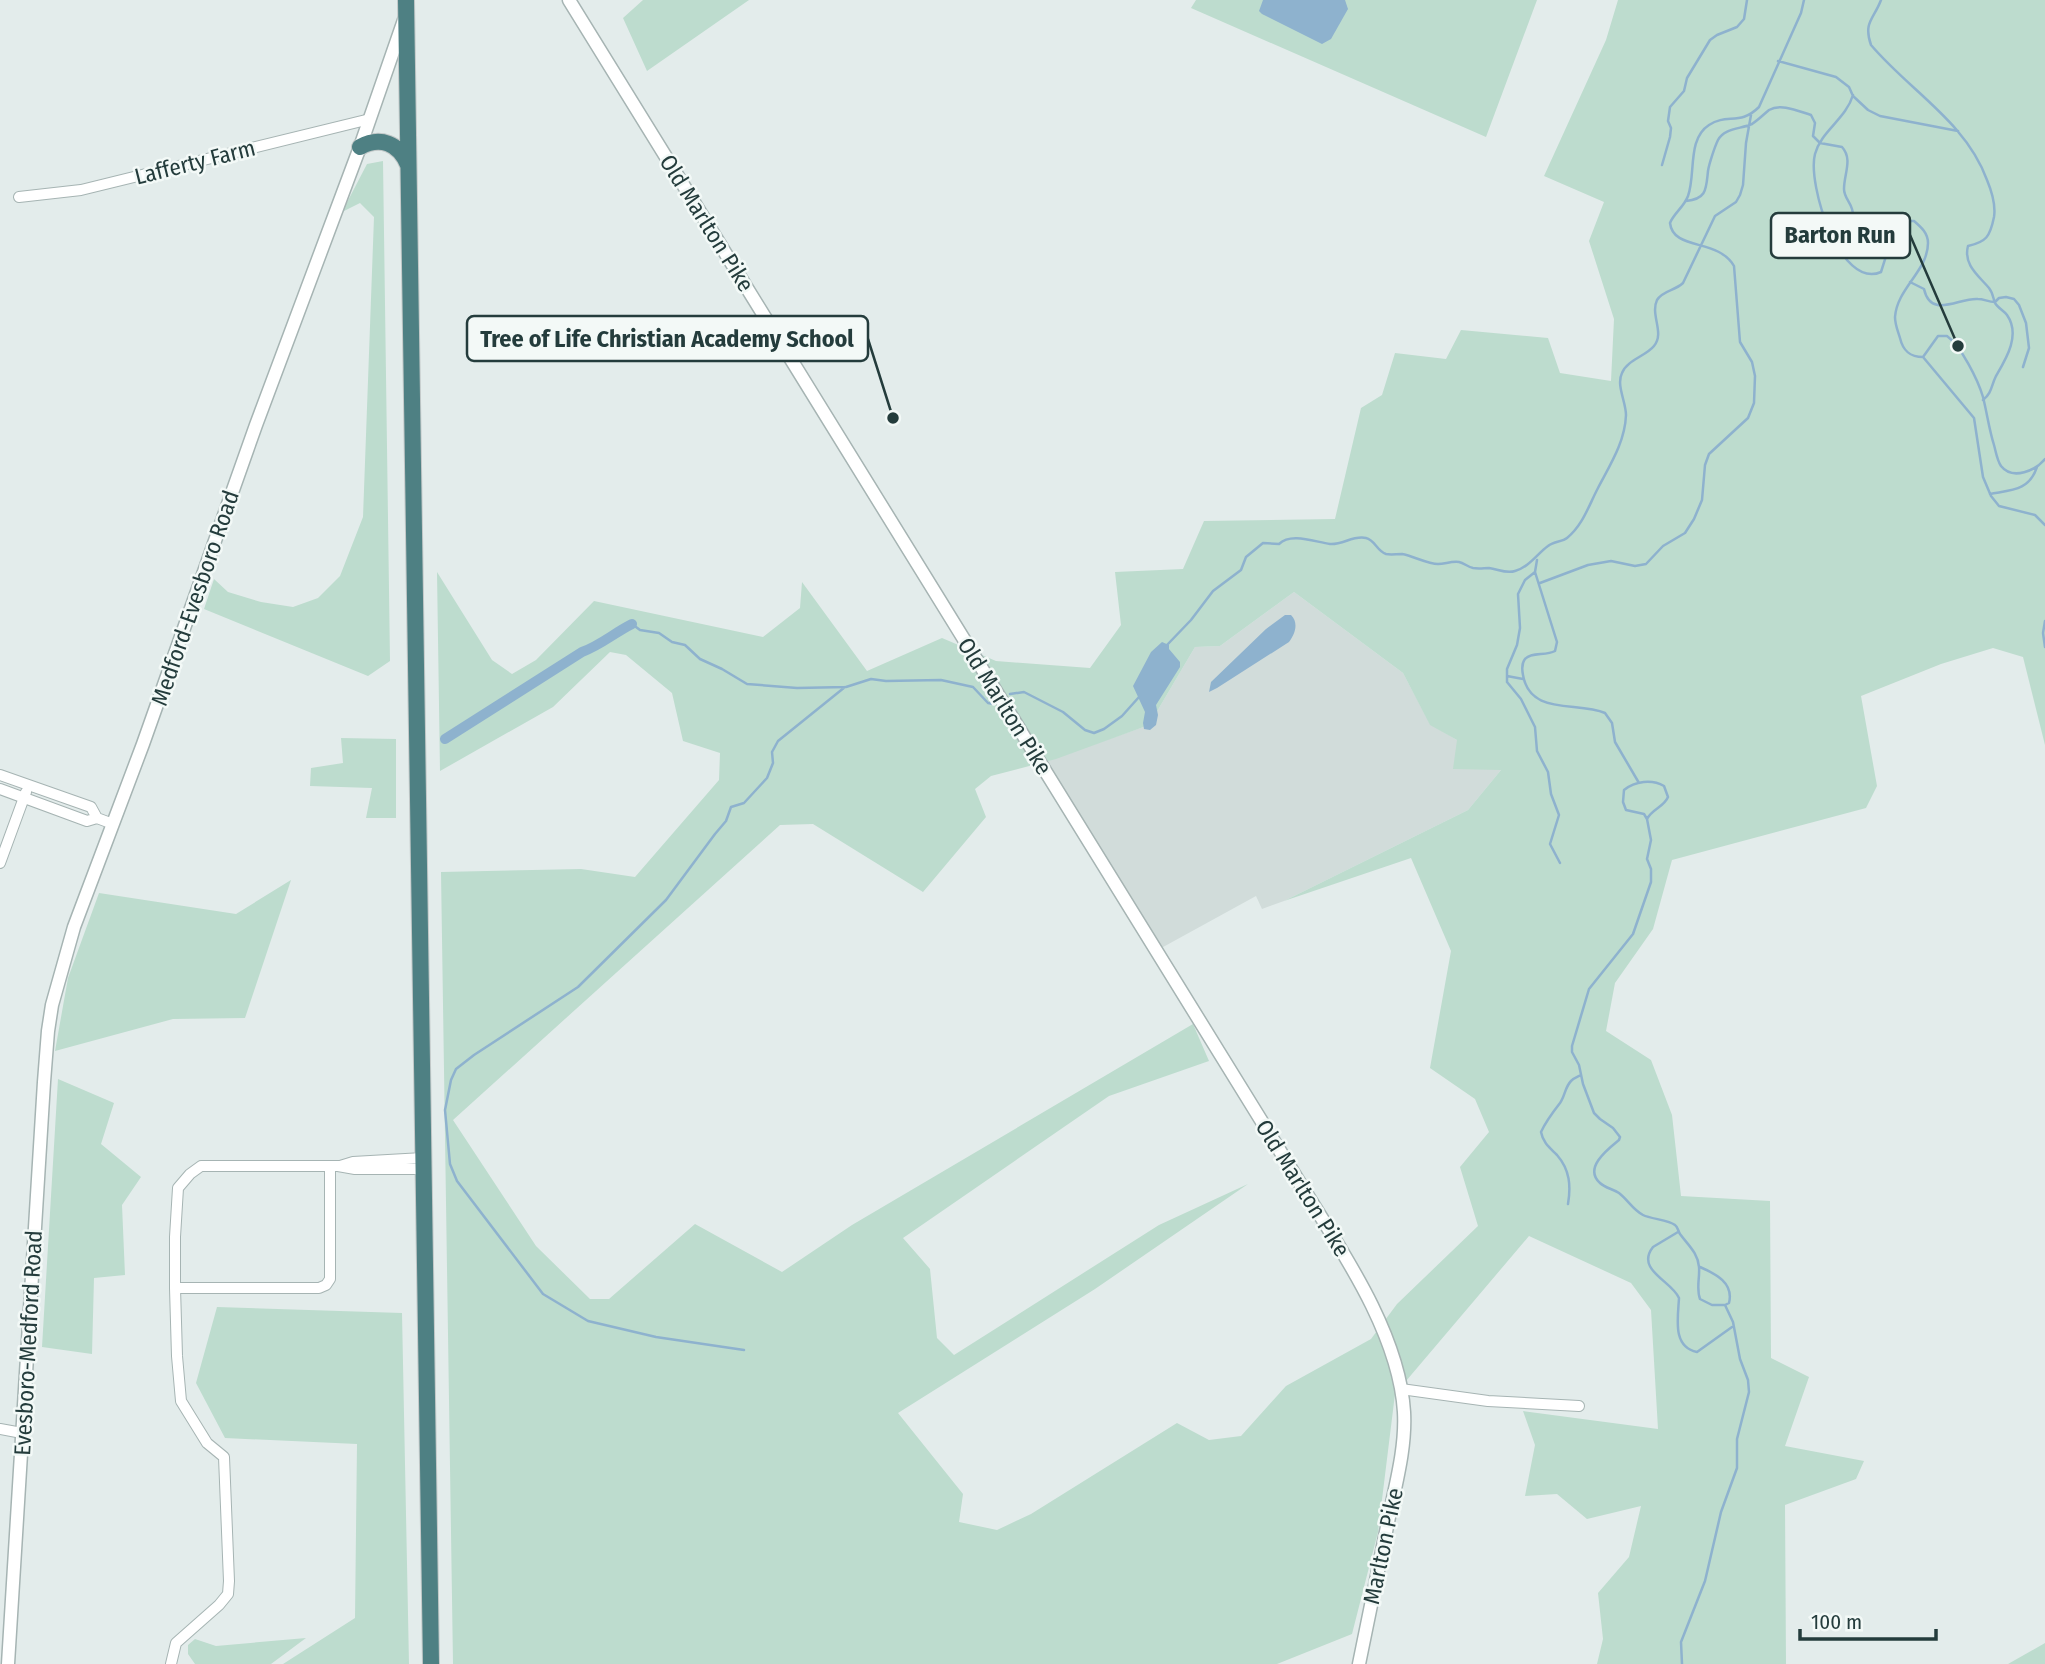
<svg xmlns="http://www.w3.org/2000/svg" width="2045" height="1664" font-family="'Fira Sans Condensed',sans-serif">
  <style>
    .built { fill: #d1dcda }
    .green { fill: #bddcce; fill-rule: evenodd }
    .water { fill: #8eb2ce }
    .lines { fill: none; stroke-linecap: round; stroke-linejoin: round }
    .stream { stroke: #8eb2ce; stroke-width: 2.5 }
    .canal { stroke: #8eb2ce; stroke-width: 10 }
    .minor-casing { stroke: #a6b4b3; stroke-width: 12 }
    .tertiary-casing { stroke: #a6b4b3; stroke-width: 15 }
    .trunk-casing { stroke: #c2c8c8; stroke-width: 18 }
    .minor { stroke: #fff; stroke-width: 10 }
    .tertiary { stroke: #fff; stroke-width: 12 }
    .trunk { stroke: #4e8083; stroke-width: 16 }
    .labels { text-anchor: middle; stroke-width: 5; stroke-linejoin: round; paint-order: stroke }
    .street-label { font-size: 23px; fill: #243c3c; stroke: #f3f9f7 }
    .leader { fill: none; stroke: #243c3c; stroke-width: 2.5 }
    .callout-dot { fill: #243c3c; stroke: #f3f9f7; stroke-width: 2.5 }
    .callout { fill: #f3f9f7; stroke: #243c3c; stroke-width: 2.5 }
    .callout-label { font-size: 24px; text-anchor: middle; font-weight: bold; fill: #243c3c }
  </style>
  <rect width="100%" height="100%" fill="#e3eceb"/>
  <path class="built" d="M1294,592L1403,673L1430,724L1457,740L1501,770L1468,810L1284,901L1262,909L1256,896L1154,952L1094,854L1032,766L1149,725L1195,647L1220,646Z"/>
  <path class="green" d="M643,0H749L647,71L623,18Z
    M1196,0H1537L1486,137L1191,8Z
    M1618,0H2045V745L2023,657L1993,648L1941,664L1861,696L1877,786L1866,808L1672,860L1653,929L1615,983L1606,1031L1651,1060L1672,1115L1681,1196L1770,1201L1771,1358L1809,1377L1785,1446L1864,1461L1856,1479L1785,1505L1786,1664H1597L1603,1639L1598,1593L1629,1557L1641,1506L1587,1519L1557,1494L1525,1496L1535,1445L1523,1411L1658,1429L1651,1310L1631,1283L1529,1236L1395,1394L1378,1532L1352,1634L1277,1664H453L441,872L581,869L635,877L719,780L720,753L683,741L672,693L626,655L610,652L553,707L440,771L437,572L492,660L512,674L536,660L594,601L763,637L800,608L802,582L867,671L942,638L996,661L1090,668L1121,625L1115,572L1183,569L1204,521L1335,519L1361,408L1382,395L1395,353L1446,359L1461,330L1548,338L1560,373L1611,381L1614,319L1589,241L1604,202L1544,176L1606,40ZM1294,592L1403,673L1430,725L1457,740L1453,769L1501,770L1468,810L1284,901L1411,858L1451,951L1430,1068L1475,1099L1489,1132L1460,1167L1478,1226L1397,1304L1371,1339L1286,1386L1241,1436L1209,1440L1177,1423L1031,1514L997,1530L959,1522L963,1494L898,1413L1095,1289L1248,1184L1159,1225L954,1355L937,1338L930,1269L903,1238L1109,1096L1209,1061L1193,1024L852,1225L782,1272L695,1224L609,1299H590L536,1246L453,1120L780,825L813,824L923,892L986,817L975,789L991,776L1056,759L1149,725L1195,647L1220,646Z
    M383,161L390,661L368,676L204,609L214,579L228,592L261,602L293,607L318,598L340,576L363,517L374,217L360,203L342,212L367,164Z
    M341,738L396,739V818H366L372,788L310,786L311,768L343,763Z
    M291,880L245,1018L173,1019L55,1051L68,978L99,893L236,914Z
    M58,1079L114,1103L101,1144L141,1177L122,1205L125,1275L94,1278L92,1354L42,1347Z
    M217,1307L402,1313L409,1664H283L355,1618L357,1444L225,1438L196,1383Z
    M306,1638L271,1664H195L188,1654V1645L195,1639L216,1646Z
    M2045,1643V1664H2008Z"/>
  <path class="water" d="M1263,0H1345L1348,9L1331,39L1322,44L1262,14L1259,11Z
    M1285,615H1291C1299,623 1295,634 1289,642L1217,688L1209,692L1211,682L1266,629Z
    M1162,642L1169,645V649L1180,662V667L1156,705L1158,715L1156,725L1150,730L1144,729L1143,723L1145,712L1133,686L1151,652Z"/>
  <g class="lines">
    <path class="stream" d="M1881,0C1874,19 1863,22 1871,45C1910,91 1966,122 1987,180C1992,192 1996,204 1994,217C1990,237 1986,242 1968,246C1963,265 1979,276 1989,288C1993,293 1993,298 1995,303C1998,308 2004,311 2007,315C2021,335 2006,359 1996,376C1991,386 1992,393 1983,400
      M1778,61L1836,77L1849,87L1853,96L1868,110L1880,116L1958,131
      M1853,95C1846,119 1821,131 1815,154C1807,184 1840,290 1881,272L1887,253L1885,240
      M1820,143L1842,147C1853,159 1844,174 1844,189C1844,197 1850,202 1852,209C1856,222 1849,242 1868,246C1889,250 1894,219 1914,221C1921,227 1928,233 1928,243C1928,271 1897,288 1895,317C1895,325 1898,331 1900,338C1903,351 1910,357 1923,357
      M1662,165L1670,137L1671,128L1668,121L1670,107L1684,91L1687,78L1710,40L1717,35L1737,27L1744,19L1747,0
      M1686,201C1707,199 1706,189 1708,171C1709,164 1715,146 1718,140C1724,128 1741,129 1752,124C1758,120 1763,115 1769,110C1781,103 1798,111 1811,115L1815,123L1813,136L1820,143
      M1910,282L1924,289C1931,320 1960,297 1978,299C1984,299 1988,302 1995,302L1999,298L2006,297L2014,299L2019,305L2026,323L2029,348L2023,367
      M1923,357L1938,336H1947C1961,346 1978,380 1983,397C1987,413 1989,429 1994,445C1996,452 1997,460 2001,466C2013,481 2036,470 2045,459
      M1923,357L1974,418L1983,477L1991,496L1999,506L2035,515L2045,525
      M1990,494C2011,490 2029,491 2037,467
      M1537,560L1535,572L1557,642L1555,651C1546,656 1531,652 1525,659C1521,664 1522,670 1523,675C1530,716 1577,701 1605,713L1612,723L1615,742L1639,783
      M1535,572L1525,580L1518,594L1520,628L1517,645L1507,669V682L1521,699L1535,727L1537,751L1548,772L1551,794L1559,815L1550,844L1560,863
      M1540,583L1588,565L1611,561L1635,566L1646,564L1663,546L1685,533L1694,519L1702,500L1705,465L1709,454L1748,418L1754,403L1755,376L1752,362L1740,342L1734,266C1718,238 1673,251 1670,223C1674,213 1684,207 1688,196C1696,174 1687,139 1709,125C1727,113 1740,126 1759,107L1801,13L1804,0
      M2045,621L2043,633L2045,647
      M632,624L640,630L659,633L672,642L685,645L700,659L722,669L747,684L797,688L846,687L871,679L886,681L941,680L973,687L988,703L994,704
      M1167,645L1191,620L1213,591L1241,570L1246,557L1263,543L1279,544C1291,532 1315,542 1330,544C1343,545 1353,535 1366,538C1375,540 1377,551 1386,554C1391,555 1396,554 1402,554C1413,556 1428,564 1438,564C1445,564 1451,561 1459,562C1464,563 1468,567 1473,568C1479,569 1484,568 1489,568C1498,569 1506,574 1515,571C1529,567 1537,554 1548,546C1554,541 1562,542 1567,538C1583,525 1589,505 1598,488C1610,465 1625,442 1626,415C1626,402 1616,385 1622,373C1627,360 1646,356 1654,346C1665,333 1650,315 1657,300C1663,290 1675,291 1683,283L1715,216L1736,202L1740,195L1743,185L1746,143L1751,115
      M1507,676L1523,679
      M1010,694L1024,692L1063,712L1085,730L1094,733L1104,729L1122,716L1139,697
      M1647,819C1652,809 1664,807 1668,797L1664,786C1652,779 1635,781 1624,790L1623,802L1626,810L1644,814L1647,819L1651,840L1647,859L1651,869V882L1633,934L1589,989L1572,1046V1052L1579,1065L1583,1084L1594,1113L1600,1119L1613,1128L1620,1137L1619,1140C1608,1149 1583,1168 1600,1183C1605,1188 1613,1189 1619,1193C1628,1200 1633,1210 1643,1215C1651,1219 1669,1220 1675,1225C1678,1227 1678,1231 1680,1234C1688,1245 1698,1253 1699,1267C1700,1278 1696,1288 1700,1299L1712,1305H1725
      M1568,1204C1571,1186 1570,1170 1557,1155C1550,1148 1543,1143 1541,1132C1546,1121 1553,1112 1560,1103C1565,1096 1565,1087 1571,1081C1574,1078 1577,1077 1581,1075
      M1678,1232L1653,1247C1635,1270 1672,1281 1679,1298C1678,1318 1672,1347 1697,1352L1732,1327
      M1700,1267C1716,1274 1734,1283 1729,1303L1725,1305
      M744,1350L656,1337L588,1321L543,1294L457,1181L450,1164L445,1110L451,1080L456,1069L474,1055L578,987L666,900L715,834L726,821L731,807L744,803L767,778L773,763L772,752L778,741L845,687
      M1682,1664L1681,1642L1705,1581L1721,1512L1737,1468V1439L1749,1392L1748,1380L1740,1359L1733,1322L1725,1305"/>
    <path class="canal" d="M445,739L582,652C601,645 614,633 632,624"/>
    <g class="minor-casing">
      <path id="minor" d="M19,197L81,190L370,119
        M0,775L91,807L97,818
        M0,789L87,821L97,818L113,824
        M0,863L26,792
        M330,1166V1279L326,1285L319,1288H175V1237L178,1188L190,1174L201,1166H338L355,1169H423
        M340,1166L353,1162L423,1158
        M1401,1389L1488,1401L1579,1406
        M0,1429L22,1433
        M171,1664L176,1643L219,1605L228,1594L229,1581L224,1457L207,1443L181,1401L177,1356L175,1288"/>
    </g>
    <g class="tertiary-casing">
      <path id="tertiary" d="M569,0L1293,1172C1335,1241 1399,1329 1404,1412C1406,1447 1396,1483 1389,1517C1379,1566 1369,1615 1359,1664
        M8,1664L44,1082L48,1031L52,1005L74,927L143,744L256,425L360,147L404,20"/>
    </g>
    <g class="trunk-casing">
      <path id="trunk" d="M406,0L431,1664
        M360,147C380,136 399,143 408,165"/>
    </g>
    <use href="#minor" class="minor"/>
    <use href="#tertiary" class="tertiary"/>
    <use href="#trunk" class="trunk"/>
  </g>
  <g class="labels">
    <g class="street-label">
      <text transform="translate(195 162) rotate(-14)" y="8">Lafferty Farm</text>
      <text transform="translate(707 223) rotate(58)" y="8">Old Marlton Pike</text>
      <text transform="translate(195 598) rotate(-71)" y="8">Medford-Evesboro Road</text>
      <text transform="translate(1005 706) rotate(58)" y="8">Old Marlton Pike</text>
      <text transform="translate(1303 1188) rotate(58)" y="8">Old Marlton Pike</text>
      <text transform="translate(28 1343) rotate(-87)" y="8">Evesboro-Medford Road</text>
      <text transform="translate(1383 1546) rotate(-78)" y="8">Marlton Pike</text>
    </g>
  </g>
  <path class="leader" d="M1958 346L1910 235M893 418L868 339"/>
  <g class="callout-dot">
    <circle cx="1958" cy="346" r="7"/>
    <circle cx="893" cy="418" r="7"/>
  </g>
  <g class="callout">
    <rect x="1771" y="213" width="139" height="45" rx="7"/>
    <rect x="467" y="316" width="401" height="45" rx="7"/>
  </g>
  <g class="callout-label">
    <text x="1840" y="243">Barton Run</text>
    <text x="667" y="347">Tree of Life Christian Academy School</text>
  </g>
  <path d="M1800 1629v10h136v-10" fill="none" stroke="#243c3c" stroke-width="3.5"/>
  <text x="1811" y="1629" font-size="21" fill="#243c3c" stroke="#f3f9f7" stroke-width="5" paint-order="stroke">100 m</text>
</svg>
